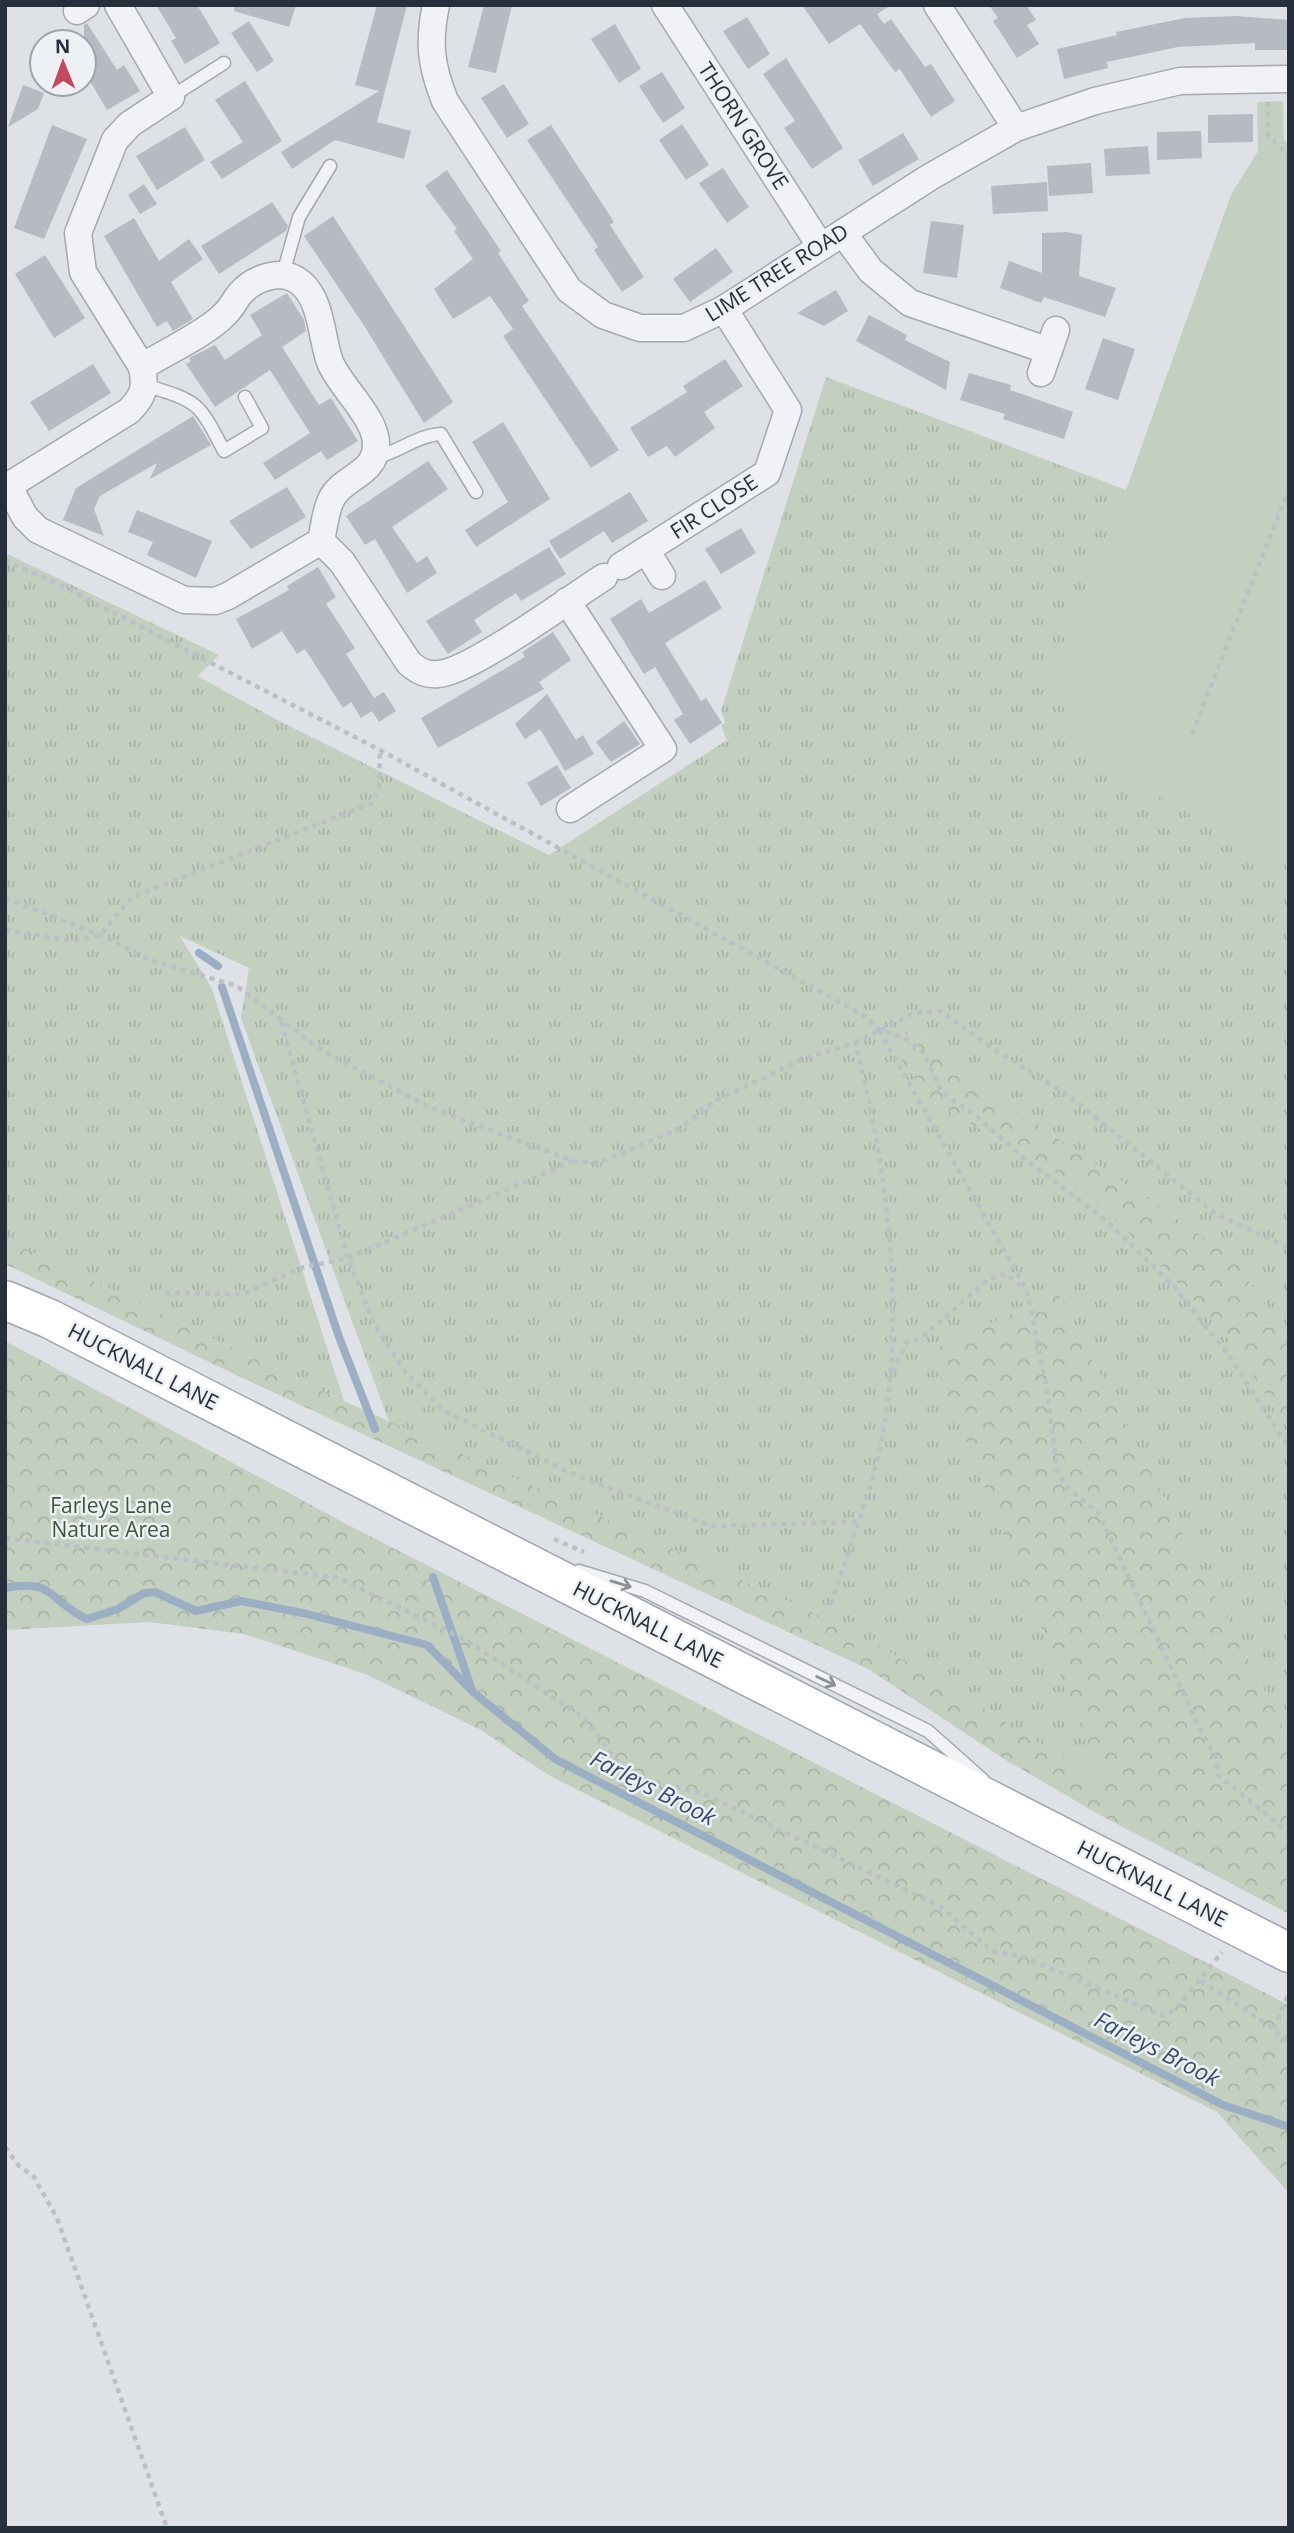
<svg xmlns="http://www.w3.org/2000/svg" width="1294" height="2533" font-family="'Open Sans',sans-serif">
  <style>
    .grass { fill: url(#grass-tufts) }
    .forest { fill: url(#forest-crowns) }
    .garden { fill: #c3d0c0 }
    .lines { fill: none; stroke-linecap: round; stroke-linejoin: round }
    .stream { stroke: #9baec4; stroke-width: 8 }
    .building { fill: #b6bac3 }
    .lane-casing { stroke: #a4a8b0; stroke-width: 15 }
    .street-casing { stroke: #a4a8b0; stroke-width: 29 }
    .primary-casing { stroke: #9ea5b1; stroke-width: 41 }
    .path { stroke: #bcbfc5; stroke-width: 4.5; stroke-dasharray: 5 5; stroke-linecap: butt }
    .lane { stroke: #f0f2f5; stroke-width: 12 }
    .street { stroke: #f0f2f5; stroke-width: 26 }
    .primary { stroke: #fff; stroke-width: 38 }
    .oneway { stroke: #8c9098 }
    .labels { text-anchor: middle; stroke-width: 5; stroke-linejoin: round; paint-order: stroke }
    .street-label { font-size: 21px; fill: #282f3c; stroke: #edf0f4 }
    .park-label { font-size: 21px; fill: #3c5637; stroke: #edf0f4 }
    .water-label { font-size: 23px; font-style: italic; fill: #364d6c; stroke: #edf0f4 }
  </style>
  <defs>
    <pattern id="grass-tufts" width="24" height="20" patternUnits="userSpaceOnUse" patternTransform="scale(1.75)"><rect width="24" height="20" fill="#c3d0c0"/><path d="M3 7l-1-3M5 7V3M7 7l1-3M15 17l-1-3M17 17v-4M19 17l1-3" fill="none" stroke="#a8b3a6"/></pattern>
    <pattern id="forest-crowns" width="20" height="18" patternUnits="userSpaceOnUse" patternTransform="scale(1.75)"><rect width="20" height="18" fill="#c3d0c0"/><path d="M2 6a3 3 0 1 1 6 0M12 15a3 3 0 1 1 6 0" fill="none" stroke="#a8b3a6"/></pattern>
  </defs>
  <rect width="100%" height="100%" fill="#dee1e6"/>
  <path class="grass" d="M826,377L1126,490L1052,670L1100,765L1289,866V1341L1232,1256L952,1067L914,1025L931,1101L1085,1189L1220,1327L1289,1429V1738L1058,1293L930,1351L1105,1785L930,1674L819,1615L389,1422L241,1018L249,968L180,936L212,989L344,1401L5,1239V553L219,655L198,676L273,718L549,855L727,740L721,726L725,722L721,711Z"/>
  <path class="forest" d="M913,1024L952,1067L1232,1256L1289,1341V1429L1220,1327L1085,1189L931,1101L893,1048Z
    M5,1239L344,1401L819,1615L930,1674L1104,1784L930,1351L1058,1293L1289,1738V1914L1098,1814L1004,1759L868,1669L232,1373L5,1264Z
    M5,1341L356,1529L1289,2005V2193L1217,2112L550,1776L479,1729L365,1674L244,1634L149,1622L5,1630Z"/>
  <path class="garden" d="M1283,101L1284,140L1289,144V866L1100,765L1071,726L1052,670L1126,490L1231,195L1258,151L1257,102Z"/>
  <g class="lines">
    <path class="stream" d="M199,953L218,966
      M222,987L339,1337L375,1429
      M433,1577L472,1690
      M5,1588C56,1578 48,1601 87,1619L118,1609L144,1593L155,1592L196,1611L241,1601L303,1613L427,1645L473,1692L555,1759L1223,2105L1289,2127"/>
  </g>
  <path class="building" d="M156,5H197L220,43L185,64L171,41L176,38Z
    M235,5H296L289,27L234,11Z
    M377,5H407L377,122L411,131L404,159L335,140L292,169L281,152L379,91L355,85Z
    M484,5H512L496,73L468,67Z
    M802,5H891L877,14L884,24L891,19L925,67L931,64L955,101L931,117L900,69L895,72L860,24L829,44Z
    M989,5H1026L1036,20L1027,25L1039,44L1017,58L993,21L998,18Z
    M1236,16L1289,20V50H1255V43L1178,47L1107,62L1108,68L1064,79L1057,49L1117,35L1116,32L1185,18Z
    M747,17L770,54L748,69L723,31Z
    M249,21L274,61L257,72L231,33Z
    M87,23L117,70L124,65L140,91L107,110L84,71V25Z
    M615,24L641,69L619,83L591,39Z
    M786,58L843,148L812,169L784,128L795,121L763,74Z
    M662,72L685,108L663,123L639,86Z
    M245,81L282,141L222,179L210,162L243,142L215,100Z
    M504,84L529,124L507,138L481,98Z
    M23,85L44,93L38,109L8,127Z
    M1253,114V142L1208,143V115Z
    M682,124L709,165L686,180L659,140Z
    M52,125L87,139L44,239L14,228Z
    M551,125L614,222L610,225L644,277L622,292L594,250L598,247L527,140Z
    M185,127L205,160L157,190L136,156Z
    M1201,131L1202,158L1157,160V132Z
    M903,133L919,159L873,186L858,160Z
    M1148,146L1150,174L1106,176L1104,149Z
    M1091,163L1093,193L1049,196L1047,166Z
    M723,168L749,207L727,223L699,183Z
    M447,170L501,251L498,253L529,301L522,306L619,450L591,468L503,336L513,329L490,296L453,319L434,289L473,259L454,231L457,229L425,186Z
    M1047,182L1048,211L993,214L991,186Z
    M144,184L157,204L140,214L128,195Z
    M272,202L288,226L286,231L219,274L201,246Z
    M333,216L453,402L424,423L363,324L304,236Z
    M134,218L159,261L189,239L203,259L171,282L193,319L173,331L167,321L157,327L104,236Z
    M931,221L964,225L957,278L923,273Z
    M1067,232L1082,235L1079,276L1116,288L1105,317L1044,297L1041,303L1000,288L1009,261L1042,273V233Z
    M716,248L733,272L690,302L673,279Z
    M45,255L85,318L54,338L15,274Z
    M836,290L848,311L824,326L797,313Z
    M287,293L304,320L306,331L282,347L319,405L331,398L358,441L327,460L321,451L275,480L263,463L310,433L270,370L215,407L186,364L191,361L189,358L215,345L225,360L262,335L250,315Z
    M869,315L907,335L905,340L950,362L946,390L856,341Z
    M1103,338L1135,349L1118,400L1085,389Z
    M725,359L743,386L704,412L715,428L675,457L667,446L648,457L630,428L687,392L683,386Z
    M93,364L111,393L49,431L30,402Z
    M969,373L1011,385L1010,390L1073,412L1064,439L1003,419L1005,414L960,400Z
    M193,416L211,445L150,479L157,463L100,496L94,509L104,536L63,520L76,488Z
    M503,422L550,499L476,547L465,530L508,502L472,442Z
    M428,461L448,489L392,527L417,563L427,556L437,573L407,593L375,539L365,545L346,516Z
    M287,487L306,517L251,549L229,521Z
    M630,492L648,521L612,543L604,531L560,559L549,541Z
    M137,510L212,541L196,578L147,555L153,542L128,532Z
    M741,528L756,553L721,574L705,549Z
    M549,547L566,574L521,601L516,593L474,620L482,632L448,654L426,621Z
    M318,567L336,597L326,604L355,648L346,654L374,698L384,692L396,711L379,722L372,711L361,718L351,702L343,708L305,649L297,654L282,631L252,649L236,619L289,590L287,586Z
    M705,580L722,608L665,643L701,701L706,698L722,723L690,744L674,720L683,714L655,667L644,674L610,619L641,599L649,613Z
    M553,632L571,660L539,682L544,689L438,748L421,718L525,657L522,652Z
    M547,694L576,740L583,735L594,754L565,771L540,729L525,739L515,724Z
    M624,721L640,744L611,762L596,742Z
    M557,765L571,788L541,806L527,783Z"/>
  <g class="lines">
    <g class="lane-casing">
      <path id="lane" d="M171,97L224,63
        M283,274L299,217L330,166
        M145,385C199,402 198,401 224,451L262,428L245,397
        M374,458C397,453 418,435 441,434L476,492
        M579,1571L645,1591L928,1731L983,1780"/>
    </g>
    <g class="street-casing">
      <path id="street" d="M436,5C428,43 431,66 445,101L569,290L603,315L640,328H684L724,309L930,177L1016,128L1095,101L1180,81L1289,79
        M665,5L821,247
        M937,5L1016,128
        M77,11L86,5
        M843,233L871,271L910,303L1049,351
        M142,367C164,353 205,334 223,316C230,310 234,302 239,295C253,278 282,267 301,283C322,301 321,337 330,362C340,387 377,418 376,445C376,475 341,477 331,500C325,512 324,528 321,541
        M1041,373L1056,330
        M9,487L25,517L38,530L184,600L215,601L228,596L321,541
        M5,488L129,411C144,396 146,387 142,367L83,272L78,233L115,140L130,124L171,97L118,5
        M321,541L342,562L409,663C418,671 426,675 438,674C469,673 572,597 604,577
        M646,550L662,576
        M621,566L767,473L788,410L724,309
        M567,601L663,749L570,809"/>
    </g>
    <g class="primary-casing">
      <path id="primary" d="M5,1300L50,1319L1289,1953"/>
    </g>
    <path class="path" d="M1268,102V135L1289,156
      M5,560L64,587L380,750L863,1015L878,1029L905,1038L923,1052L942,1093L974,1114L1026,1160L1103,1218L1173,1285L1227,1353L1289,1448
      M1192,734L1289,489
      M5,898L100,935L150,960L237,986L321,1050L429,1107L573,1161L598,1163L679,1129L717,1100L805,1058L855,1043L914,1013L941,1011L995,1050L1069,1096L1216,1214L1289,1248
      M5,930L72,941L100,935L132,897L372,803L379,787L380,750
      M281,1022L348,1258L374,1324L406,1373L444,1411L575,1475L711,1526L857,1522
      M879,1030L1027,1291L1047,1390L1057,1471L1068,1488L1098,1512L1200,1729L1216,1758L1218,1775L1289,1833
      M165,1293L243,1294L301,1268L348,1258L573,1161
      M893,1372L907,1342L920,1339L989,1279L1006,1274L1023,1288
      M5,1538L339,1578L466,1640L584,1718L628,1775L704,1794L940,1906L992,1951L1023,1957L1164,2016L1175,2010L1222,1952
      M554,1539L584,1552
      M831,1604C848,1551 874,1486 883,1432C905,1309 887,1163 855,1043
      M1201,1981L1274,2029L1289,2044
      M1274,2029L1289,1992
      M5,2147L18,2165L34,2177L57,2218L167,2528"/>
    <use href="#lane" class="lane"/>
    <use href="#street" class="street"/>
    <use href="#primary" class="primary"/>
  </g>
  <defs><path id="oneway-shaft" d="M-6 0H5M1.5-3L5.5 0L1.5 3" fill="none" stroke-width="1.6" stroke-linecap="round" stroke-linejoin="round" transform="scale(1.75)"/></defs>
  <g class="oneway">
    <use href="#oneway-shaft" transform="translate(621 1584) rotate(17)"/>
    <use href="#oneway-shaft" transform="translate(826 1681) rotate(26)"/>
  </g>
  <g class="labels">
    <g class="street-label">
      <text transform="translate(743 126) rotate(57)" y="7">THORN GROVE</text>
      <text transform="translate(777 273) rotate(-32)" y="7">LIME TREE ROAD</text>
      <text transform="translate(714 507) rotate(-33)" y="7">FIR CLOSE</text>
      <text transform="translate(143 1367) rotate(27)" y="7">HUCKNALL LANE</text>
      <text transform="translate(648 1625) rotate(27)" y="7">HUCKNALL LANE</text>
      <text transform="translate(1152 1884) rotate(27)" y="7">HUCKNALL LANE</text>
    </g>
    <g class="park-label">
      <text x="111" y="1513">Farleys Lane<tspan x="111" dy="24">Nature Area</tspan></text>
    </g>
    <g class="water-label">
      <text transform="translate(653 1788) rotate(27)" y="8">Farleys Brook</text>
      <text transform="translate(1157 2049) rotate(27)" y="8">Farleys Brook</text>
    </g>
  </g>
  <rect width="1294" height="2533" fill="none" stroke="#282f3c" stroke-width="14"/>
  <g transform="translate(63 63) rotate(359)"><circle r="33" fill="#edf0f4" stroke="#9ea3aa" stroke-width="2"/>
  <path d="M0-5L12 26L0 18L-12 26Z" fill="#c34b5b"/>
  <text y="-10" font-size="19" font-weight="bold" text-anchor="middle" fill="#282f3c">N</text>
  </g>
</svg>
